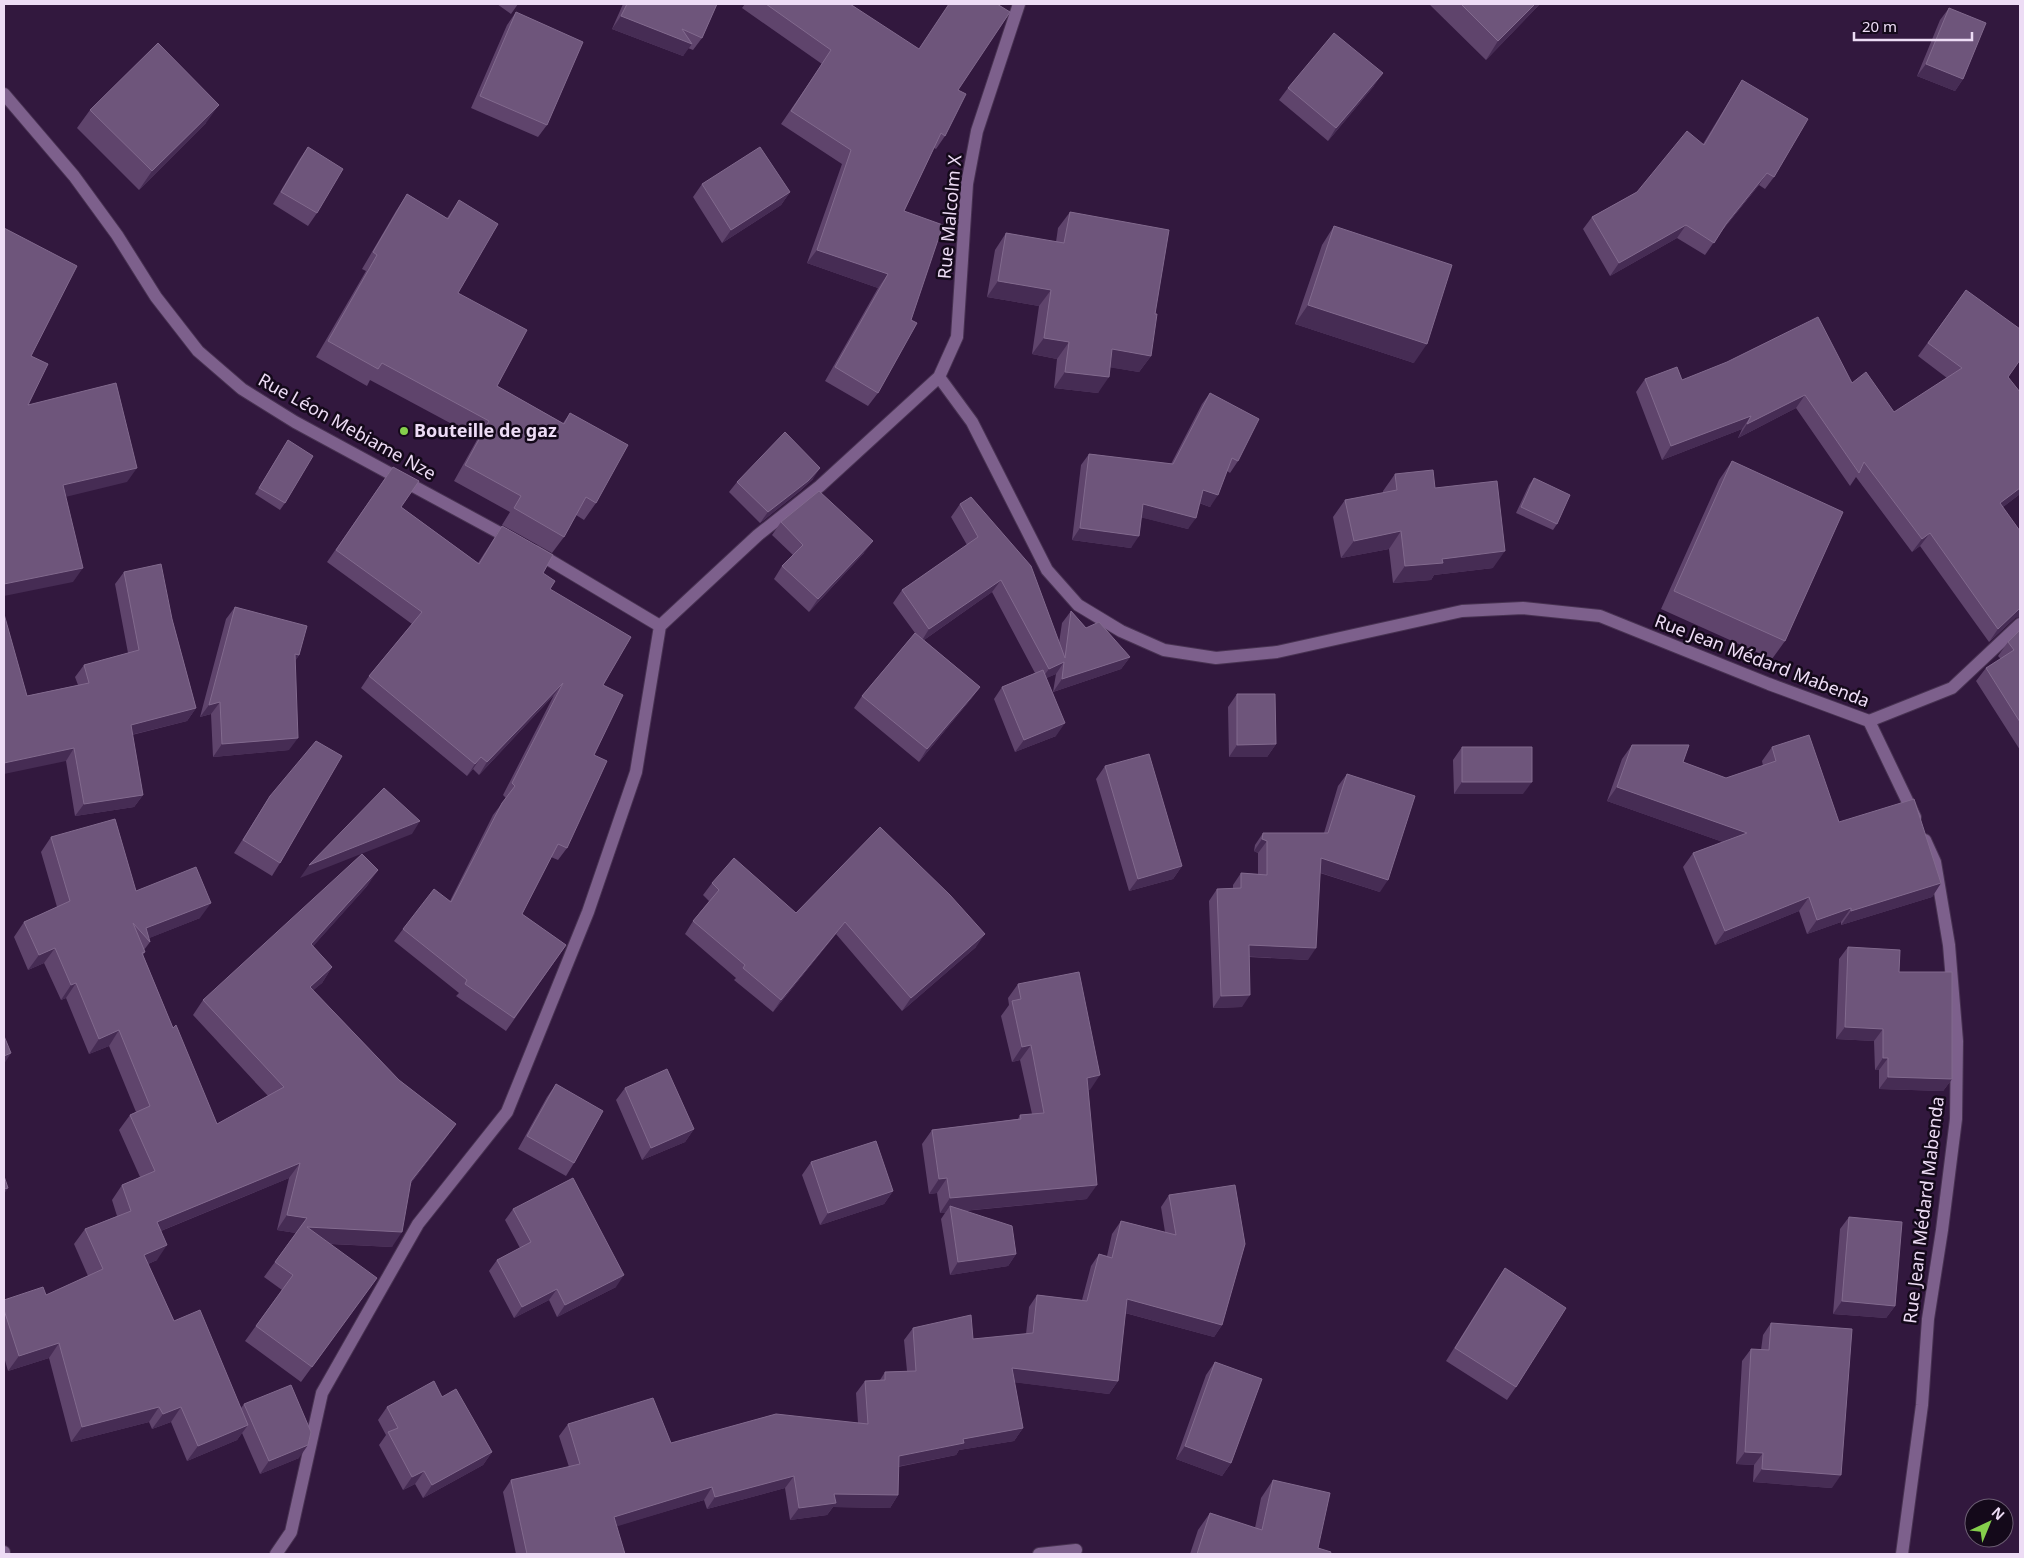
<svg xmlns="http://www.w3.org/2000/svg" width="2024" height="1558" font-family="'Noto Sans',sans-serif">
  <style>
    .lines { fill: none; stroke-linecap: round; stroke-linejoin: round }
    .street-casing { stroke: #483252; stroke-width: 14 }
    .street { stroke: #7d608c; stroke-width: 12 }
    .wall { fill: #5f446c }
    .shaded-wall { fill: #462c54 }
    .building { fill: #6e557b; stroke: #826a8e }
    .poi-dot { fill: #85cf4c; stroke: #14091a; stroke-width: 2 }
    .labels { text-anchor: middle; stroke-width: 5; stroke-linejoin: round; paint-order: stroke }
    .street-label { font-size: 18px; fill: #eddcf5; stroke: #14091a }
    .poi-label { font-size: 18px; font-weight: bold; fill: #eddcf5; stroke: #14091a; text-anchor: start }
  </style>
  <rect width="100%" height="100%" fill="#32183e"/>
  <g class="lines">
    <g class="street-casing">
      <path id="street" d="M4,94L74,176L117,235L156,297L198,351L242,389L295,422L511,539
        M939,377L972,422L1047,570L1078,605L1121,631L1164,650L1216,658L1277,652L1462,611L1523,608L1600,616L1769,684L1869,721L1915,817
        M536,552L660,626
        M1869,721L1952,688L2020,624
        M4,1552V1554
        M276,1554L291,1532L322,1393L418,1224L507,1112L588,912L636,772L660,626L758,535L820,486L939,377L957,337L967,184L977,131L1019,4
        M1039,1554L1076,1550
        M1902,1554L1922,1405L1928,1319L1942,1230L1956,1119L1957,1041L1949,945L1935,862L1925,840"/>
    </g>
    <use href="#street" class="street"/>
  </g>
  <path class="wall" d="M497,4H518L511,14Z
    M623,4H717L702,38L693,50L688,48L683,56L612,29Z
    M745,4H850L958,90L945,136L936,149L934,148L904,211L878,393L868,406L825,381L878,288L807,263L842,164L781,124L822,64L742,8Z
    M1429,4H1540L1486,60Z
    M1949,8L1963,79L1955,91L1917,76L1940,20Z
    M516,12L547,125L538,137L471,108L507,25Z
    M1742,80L1774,177L1765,189L1759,185L1721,232L1705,255L1677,238L1610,276L1583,229L1592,217L1637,192L1703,144L1734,93Z
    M1374,86L1328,141L1279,100L1288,88Z
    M90,110L206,123L139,190L77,128Z
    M308,147L317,213L308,226L273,204L299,160Z
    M702,184L790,192L781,205L722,243L693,197Z
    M407,194L447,218L459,200L458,293L497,386L563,423L570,413L596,503L584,520L576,515L564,537L552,553L502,525L510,512L454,481L478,438L370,380L367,386L316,357L366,271L362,269L396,211Z
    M1070,212L1155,314L1151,356L1139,372L1110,367L1098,393L1054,388L1057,359L1032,354L1039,306L987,297L995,250L1006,233L1056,242L1058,228Z
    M1334,226L1414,363L1295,324L1322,245Z
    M1966,290L2008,377L2020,392V494L2003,507L2015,618L1989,642L1920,546L1912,552L1856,477L1850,486L1796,408L1738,438L1742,429L1662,460L1636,392L1645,379L1852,383L1894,412L1947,378L1918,356Z
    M1210,393L1238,461L1230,473L1227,471L1210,507L1199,503L1188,529L1141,517L1131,548L1072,540L1081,465L1089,454L1171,464L1202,404Z
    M288,440L285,503L280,510L255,494Z
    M1732,461L1785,641L1772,659L1661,609L1719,480Z
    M393,467L401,507L478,563L502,526L543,573L550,589L603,685L594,755L567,848L558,860L551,857L522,914L566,945L506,1031L456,996L459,993L394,941L403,929L450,901L493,815L506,798L503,795L554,695L479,775L473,769L467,776L361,688L369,676L412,624L327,562Z
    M1395,474L1435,488L1493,568L1434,575L1431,580L1393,583L1389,549L1341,558L1333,517L1345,500L1383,493V491Z
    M1534,478L1557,524L1553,530L1516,513L1529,485Z
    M813,479L800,491L760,523L729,492L737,482Z
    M960,504L1059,643L1062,623L1071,611L1086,628L1130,657L1121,669L1053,692L1056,674L1046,678L1056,736L1015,752L994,699L1002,687L1035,673L992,592L924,640L980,687L971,699L919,762L854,708L862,696L915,633L893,603L902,590L967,545L951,517Z
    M781,522L864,553L809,612L774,579L782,566L793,555L772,535Z
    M124,572L172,619L196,708L187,721L132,735L143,795L134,807L75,816L66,761L27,696L78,685L75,677L84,665L128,653L115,584Z
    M235,607L299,655L295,661L289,750L213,757L211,714L200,717L226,619Z
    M2020,630V750L1976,681L1986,668L2001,659L1998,656L2008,642Z
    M1237,694L1276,744L1267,757H1229L1228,707Z
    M1632,745L1683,762L1726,778L1763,766L1762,761L1772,747L1839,822L1941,883L1932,897L1841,925V922L1807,934L1799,911L1715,945L1683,867L1693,853L1723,842L1607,801L1622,759Z
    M1462,747L1523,794H1454L1453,760Z
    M1105,766L1182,866L1173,879L1129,891L1096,779Z
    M1347,774L1380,892L1320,873L1308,960L1249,957L1242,1007L1213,1008L1209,901L1217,889H1233V885L1241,873L1258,874V853L1254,851L1255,845L1263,833H1324L1338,786Z
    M270,796L280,863L272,876L234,853Z
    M51,837L136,891L200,918L149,938L150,942L144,950L145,952L143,955L173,1028L217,1124L268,1096L193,1015L203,1000L368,885L313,946L332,967L322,983L313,990L399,1080L456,1124L445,1139L411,1183L392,1247L330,1244L366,1293L301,1382L245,1341L282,1290L264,1277L296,1233L277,1230L289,1178L161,1231L157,1260L148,1264L174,1321L241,1408L244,1404L299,1458L260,1474L242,1433L237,1440L187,1461L171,1422L152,1429L149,1422L71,1442L49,1358L8,1371L4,1357V1300L46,1295L88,1276L74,1244L85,1229L117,1216L112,1200L122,1185L140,1177L119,1130L130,1115L136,1112L109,1046L89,1054L66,998L61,1000L44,963L28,970L14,937L24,922L57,907L41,852Z
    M712,883L796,913L976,947L902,1011L836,934L773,1012L734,980L736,978L685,934L693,921L709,901L703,895Z
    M1848,947L1899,972L1952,1079L1943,1091L1879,1089V1070H1875L1874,1041L1836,1039L1839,959Z
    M1018,984L1090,1090H1088L1087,1199L964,1211L1016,1254L1008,1266L950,1275L941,1219L945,1213H940L937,1193L929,1194L922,1144L932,1130L1018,1119L1020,1115L1032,1114L1020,1060L1012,1062L1001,1016L1009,1005L1008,998Z
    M556,1084L574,1163L566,1176L518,1149L547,1097Z
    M625,1088L694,1129L685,1142L642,1160L616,1100Z
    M811,1162L893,1191L884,1204L820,1225L802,1175Z
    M1169,1195L1222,1325L1214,1337L1125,1313L1118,1381L1109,1394L1014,1382L1023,1428L1014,1441L959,1450L956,1455L898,1467V1495L890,1508L833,1507L827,1515L790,1520L785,1488L707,1509L704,1500L616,1526L625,1554H516L503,1492L511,1480L569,1467L559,1436L568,1424L671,1443L858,1423L856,1393L865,1381L880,1380L885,1372L907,1371L904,1340L913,1328L973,1339L1026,1334L1029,1307L1037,1295L1082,1300L1091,1266L1099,1254L1107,1256L1112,1234L1121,1221L1165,1232L1161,1207Z
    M513,1209L616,1287L557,1317L549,1300L514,1318L489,1271L497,1260L520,1248L505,1220Z
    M1849,1217L1895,1306L1886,1318L1833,1314L1840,1229Z
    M1505,1268L1516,1387L1507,1400L1446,1361L1496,1281Z
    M1771,1323L1832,1488L1753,1482L1754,1465L1736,1464L1742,1361L1751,1349L1761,1350L1763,1335Z
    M1215,1362L1231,1463L1222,1476L1176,1459L1206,1375Z
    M442,1397L492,1452L483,1465L423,1498L415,1484L403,1490L379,1445L386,1435L378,1420L387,1407Z
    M1273,1480L1318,1548L1330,1554H1190L1198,1530L1210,1513L1255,1528L1261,1498Z"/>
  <path class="shaded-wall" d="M1535,4H1540L1486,60L1498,41Z
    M621,16L692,44L683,56L612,29Z
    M1926,64L1963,79L1955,91L1917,76Z
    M1383,73L1374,86L1328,141L1336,128Z
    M219,105L206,123L139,190L152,171Z
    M1767,173L1759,185L1717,236L1726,224Z
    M790,192L781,205L722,243L731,230Z
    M1686,225L1677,238L1610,276L1619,263Z
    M817,250L888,274L878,288L807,263Z
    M998,281L1051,290L1039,306L987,297Z
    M1308,305L1427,344L1414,363L1295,324Z
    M1044,338L1069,342L1057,359L1032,354Z
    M1112,349L1151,356L1139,372L1101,366Z
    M1065,372L1109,377L1098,393L1054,388Z
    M1805,395L1796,408L1738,438L1747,424Z
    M1751,416L1742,429L1662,460L1671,446Z
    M137,468L127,482L53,500L63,485Z
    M820,468L813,479L800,491L760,523L768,512Z
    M2020,488V494L1991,516L2000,503Z
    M1203,490L1218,495L1210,507L1195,501Z
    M1143,504L1196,518L1188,529L1135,516Z
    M1080,528L1139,536L1131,548L1072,540Z
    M1401,531L1389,549L1341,558L1354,541Z
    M1930,533L1920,546L1912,552L1922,539Z
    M873,541L864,553L809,612L818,599Z
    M1505,551L1493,568L1434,575L1431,580L1393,583L1405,566L1442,559Z
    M83,568L73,582L4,596V584Z
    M1001,580L992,592L921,642L929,629Z
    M2020,608V617L2015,618L1989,642L1998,629Z
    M295,654L299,655L291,668Z
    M1130,657L1121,669L1053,692L1062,679Z
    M1064,662L1056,674L1040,681L1049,669Z
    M563,683L554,695L479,775L487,762Z
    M980,687L971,699L919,762L927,749Z
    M220,702L211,714L200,717L209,705Z
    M196,708L187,721L122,737L131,725Z
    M1065,723L1056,736L1015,752L1024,740Z
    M298,738L289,750L213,757L222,744Z
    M1276,744L1267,757H1229L1237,745Z
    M74,748L66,761L4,774V763Z
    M481,757L473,769L467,776L475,764Z
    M1462,782H1532L1523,794H1454Z
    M1617,787L1747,833L1737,847L1607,801Z
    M143,795L134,807L75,816L84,804Z
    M420,821L412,834L300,878L309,865Z
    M1262,839L1267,841L1258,853L1254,851Z
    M1321,858L1388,880L1380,892L1312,870Z
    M1182,866L1173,879L1129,891L1138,879Z
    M378,870L368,885L301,960L311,944Z
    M1941,883L1932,897L1841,925L1851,911Z
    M1809,897L1799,911L1715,945L1725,931Z
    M211,903L200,918L147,939L146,928Z
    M1851,908L1841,922L1807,934L1817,920Z
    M845,922L836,934L773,1012L781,1000Z
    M985,934L976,947L902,1011L911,998Z
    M1249,945L1316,948L1308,960L1241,956Z
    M55,948L44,963L28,970L39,955Z
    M332,967L322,983L300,1002L310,987Z
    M76,983L66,998L61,1000L71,985Z
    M1250,995L1242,1007L1213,1008L1221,996Z
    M1845,1027L1883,1029L1874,1041L1836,1039Z
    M119,1030L109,1046L89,1054L99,1039Z
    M1031,1045L1020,1060L1012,1062L1022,1047Z
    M11,1053L4,1064V1056Z
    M1883,1058H1888L1879,1070H1875Z
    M1100,1075L1090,1090L1076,1092L1087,1078Z
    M1888,1077L1952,1079L1943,1091L1879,1089Z
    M456,1124L445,1139L401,1196L411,1181Z
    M694,1129L685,1142L642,1160L651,1148Z
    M300,1163L289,1178L146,1237L157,1222Z
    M947,1178L937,1193L929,1194L939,1179Z
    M1097,1185L1087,1199L951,1212L950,1206L945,1213H940L950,1198Z
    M8,1188L4,1194V1189Z
    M893,1191L884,1204L820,1225L828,1213Z
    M287,1215L307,1218L296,1233L277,1230Z
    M307,1227L402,1232L392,1247L297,1242Z
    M167,1245L157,1260L134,1270L144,1255Z
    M1016,1254L1008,1266L950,1275L958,1262Z
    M624,1275L616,1287L557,1317L565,1305Z
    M557,1289L549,1300L514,1318L522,1307Z
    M1127,1299L1222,1325L1214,1337L1118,1311Z
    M1842,1301L1895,1306L1886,1318L1833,1314Z
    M59,1343L49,1358L8,1371L19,1356Z
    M1012,1368L1118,1381L1109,1394L1003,1381Z
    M159,1407L149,1422L71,1442L82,1427Z
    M181,1407L171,1422L152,1429L163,1414Z
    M248,1425L237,1440L187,1461L198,1446Z
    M1023,1428L1014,1441L959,1450L956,1455L890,1468L899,1456L963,1439Z
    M308,1445L299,1458L260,1474L269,1461Z
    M1185,1446L1231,1463L1222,1476L1176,1459Z
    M492,1452L483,1465L423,1498L432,1485Z
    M1745,1452L1763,1453L1754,1465L1736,1464Z
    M1762,1469L1841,1475L1832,1488L1753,1482Z
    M424,1471L415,1484L403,1490L412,1477Z
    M794,1476L785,1488L707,1509L715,1497Z
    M712,1487L704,1500L605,1530L614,1517Z
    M834,1494L898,1495L890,1508L833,1507L827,1515L790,1520L799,1508Z"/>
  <path class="building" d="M627,4H717L702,38L682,29L692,44L621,16Z
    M766,4H850L919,49L949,4H997L1010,12L958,90L966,94L945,136L941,133L904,211L943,225L911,320L917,323L878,393L835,367L888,274L817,250L851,150L791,111L831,50Z
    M1461,4H1535L1498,41Z
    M1949,8L1986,23L1963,79L1926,64Z
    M516,12L583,42L547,125L480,96Z
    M1334,33L1383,73L1336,128L1288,88Z
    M158,43L219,105L152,171L90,110Z
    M1742,80L1808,119L1774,177L1767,173L1726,224L1714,243L1686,225L1619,263L1592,217L1637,192L1687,131L1704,145Z
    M308,147L343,169L317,213L281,192Z
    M760,147L790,192L731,230L702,184Z
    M407,194L448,219L459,200L498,224L458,293L527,330L497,386L564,424L570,413L628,445L596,503L586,497L564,537L514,508L521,496L465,465L489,421L382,363L378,369L328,341L377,255L373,252Z
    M1070,212L1169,230L1155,314H1157L1151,356L1112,349L1109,377L1065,372L1069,342L1044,338L1051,290L998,281L1006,233L1064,243Z
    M1334,226L1452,265L1427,344L1308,305Z
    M4,228L77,266L31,356L48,364L28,405L116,383L137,468L63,485L83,568L4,584Z
    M1966,290L2020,329V360L2008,377L2020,392V488L2000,503L2020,531V608L1998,629L1930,533L1922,539L1864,462L1859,473L1805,395L1747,424L1751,416L1671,446L1645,379L1677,367L1682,380L1727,362L1818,317L1852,383L1866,372L1894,412L1962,368L1928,343Z
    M1210,393L1259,419L1238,461L1232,458L1218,495L1203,490L1196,518L1143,504L1139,536L1080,528L1089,454L1173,464Z
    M785,432L820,468L808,481L768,512L737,482Z
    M288,440L313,456L285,503L259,488Z
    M1732,461L1843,512L1785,641L1674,591Z
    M393,467L419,481L401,507L479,564L502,526L553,555L543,573L555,581L550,589L631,637L603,685L623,695L594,755L607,761L567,848L558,844L522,914L566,945L514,1018L465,984L467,980L403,929L434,889L451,902L502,803L515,786L512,783L563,683L487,762L481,757L475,764L369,676L422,612L336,550Z
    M1433,470L1435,488L1497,481L1505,551L1442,559L1443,563L1405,566L1401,531L1354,541L1345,500L1397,490L1395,474Z
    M1534,478L1570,495L1557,524L1521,507Z
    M819,491L873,541L818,599L782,566L803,545L781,522Z
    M971,497L1031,566L1065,658L1071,611L1086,628L1099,622L1130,657L1062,679L1064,662L1049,669L1001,580L929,629L902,590L978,537L960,504Z
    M161,564L172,619L196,708L131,725L143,795L84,804L74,748L4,763V614L27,696L89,683L84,665L139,650L124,572Z
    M235,607L307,626L299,655L295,654L298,738L222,744L220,702L209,705Z
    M2020,630V722L1986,668L2014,650L2008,642Z
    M915,633L980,687L927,749L862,696Z
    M1043,670L1065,723L1024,740L1002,687Z
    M1237,694H1275L1276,744L1237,745Z
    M1809,735L1839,822L1914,799L1941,883L1851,911V908L1817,920L1809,897L1725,931L1693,853L1747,833L1617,787L1632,745H1689L1683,762L1726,778L1776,761L1772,747Z
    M316,741L342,756L280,863L243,840L270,796Z
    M1462,747H1532V782H1462Z
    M1149,754L1182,866L1138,879L1105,766Z
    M1347,774L1415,796L1388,880L1321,858L1316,948L1249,945L1250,995L1221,996L1217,889L1241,888V873L1267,875V841L1262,839L1263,833H1328Z
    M384,788L420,821L309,865Z
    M115,819L136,891L196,867L211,903L146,928L150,942L133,923L145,952L142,953L173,1028L176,1025L217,1124L284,1087L203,1000L362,854L378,870L311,944L332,967L310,987L399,1080L456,1124L411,1181L402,1232L307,1227L377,1278L312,1367L256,1326L293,1275L275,1262L307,1218L287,1215L300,1163L157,1222L167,1245L144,1255L174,1321L200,1310L248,1425L198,1446L181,1407L163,1414L159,1407L82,1427L59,1343L19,1356L4,1310V1300L43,1287L46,1295L103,1269L85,1229L131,1211L122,1185L155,1171L130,1115L150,1106L119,1030L99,1039L76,983L71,985L55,948L39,955L24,922L70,901L51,837Z
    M880,827L950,895L985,934L911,998L845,922L781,1000L743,968L745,965L693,921L719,890L712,883L734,858L796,913Z
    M1848,947L1900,950L1899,972H1952V1079L1888,1077V1058H1883V1029L1845,1027Z
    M1079,972L1100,1075L1087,1078L1097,1185L950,1198L947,1178L939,1179L932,1130L1021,1119L1020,1115L1044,1113L1031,1045L1022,1047L1012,1001L1021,999L1018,984Z
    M4,1036L11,1053L4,1056Z
    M667,1069L694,1129L651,1148L625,1088Z
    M556,1084L603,1111L574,1163L527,1136Z
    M876,1141L893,1191L828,1213L811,1162Z
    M4,1176L8,1188L4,1189Z
    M573,1178L624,1275L565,1305L557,1289L522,1307L497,1260L531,1242L513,1209Z
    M1235,1185L1245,1244L1222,1325L1127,1299L1118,1381L1012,1368L1023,1428L963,1439L964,1443L899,1456L898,1495L834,1494L836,1503L799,1508L794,1476L715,1497L712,1487L614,1517L625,1554H527L511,1480L580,1464L568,1424L653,1398L671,1443L776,1414L868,1424L865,1381L885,1380V1372L916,1371L913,1328L971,1315L973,1339L1033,1333L1037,1295L1087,1301L1099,1254L1112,1258L1121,1221L1176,1235L1169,1195Z
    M950,1206L1012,1226L1016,1254L958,1262Z
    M1849,1217L1902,1222L1895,1306L1842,1301Z
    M1505,1268L1566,1308L1516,1387L1455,1348Z
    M1771,1323L1852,1329L1841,1475L1762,1469L1763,1453L1745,1452L1751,1349L1769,1350Z
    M1215,1362L1262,1379L1231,1463L1185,1446Z
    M434,1381L442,1397L456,1389L492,1452L432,1485L424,1471L412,1477L388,1432L398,1428L387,1407Z
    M291,1385L311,1432L308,1445L269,1461L244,1404Z
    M1273,1480L1330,1493L1318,1548L1331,1552L1330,1554H1197L1210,1513L1262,1530Z"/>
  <circle class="poi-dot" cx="404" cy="431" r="5"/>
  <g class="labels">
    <g class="street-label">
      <text transform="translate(950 217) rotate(-85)" y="6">Rue Malcolm X</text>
      <text transform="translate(347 427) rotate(29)" y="6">Rue Léon Mebiame Nze</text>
      <text transform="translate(1762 661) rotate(21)" y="6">Rue Jean Médard Mabenda</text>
      <text transform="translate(1924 1210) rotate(-83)" y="6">Rue Jean Médard Mabenda</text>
    </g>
    <g class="poi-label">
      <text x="414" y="437">Bouteille de gaz</text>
    </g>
  </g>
  <rect width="2024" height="1558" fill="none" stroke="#eddcf5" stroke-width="10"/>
  <g transform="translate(1989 1523) rotate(44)"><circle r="24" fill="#14091a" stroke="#6b5d72"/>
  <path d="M0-4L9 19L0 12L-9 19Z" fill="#85cf4c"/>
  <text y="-8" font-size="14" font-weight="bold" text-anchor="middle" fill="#eddcf5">N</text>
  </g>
  <path d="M1854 32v8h118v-8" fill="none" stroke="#eddcf5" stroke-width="2.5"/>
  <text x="1862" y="32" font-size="15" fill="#eddcf5" stroke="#14091a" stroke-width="4" paint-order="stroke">20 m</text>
</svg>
